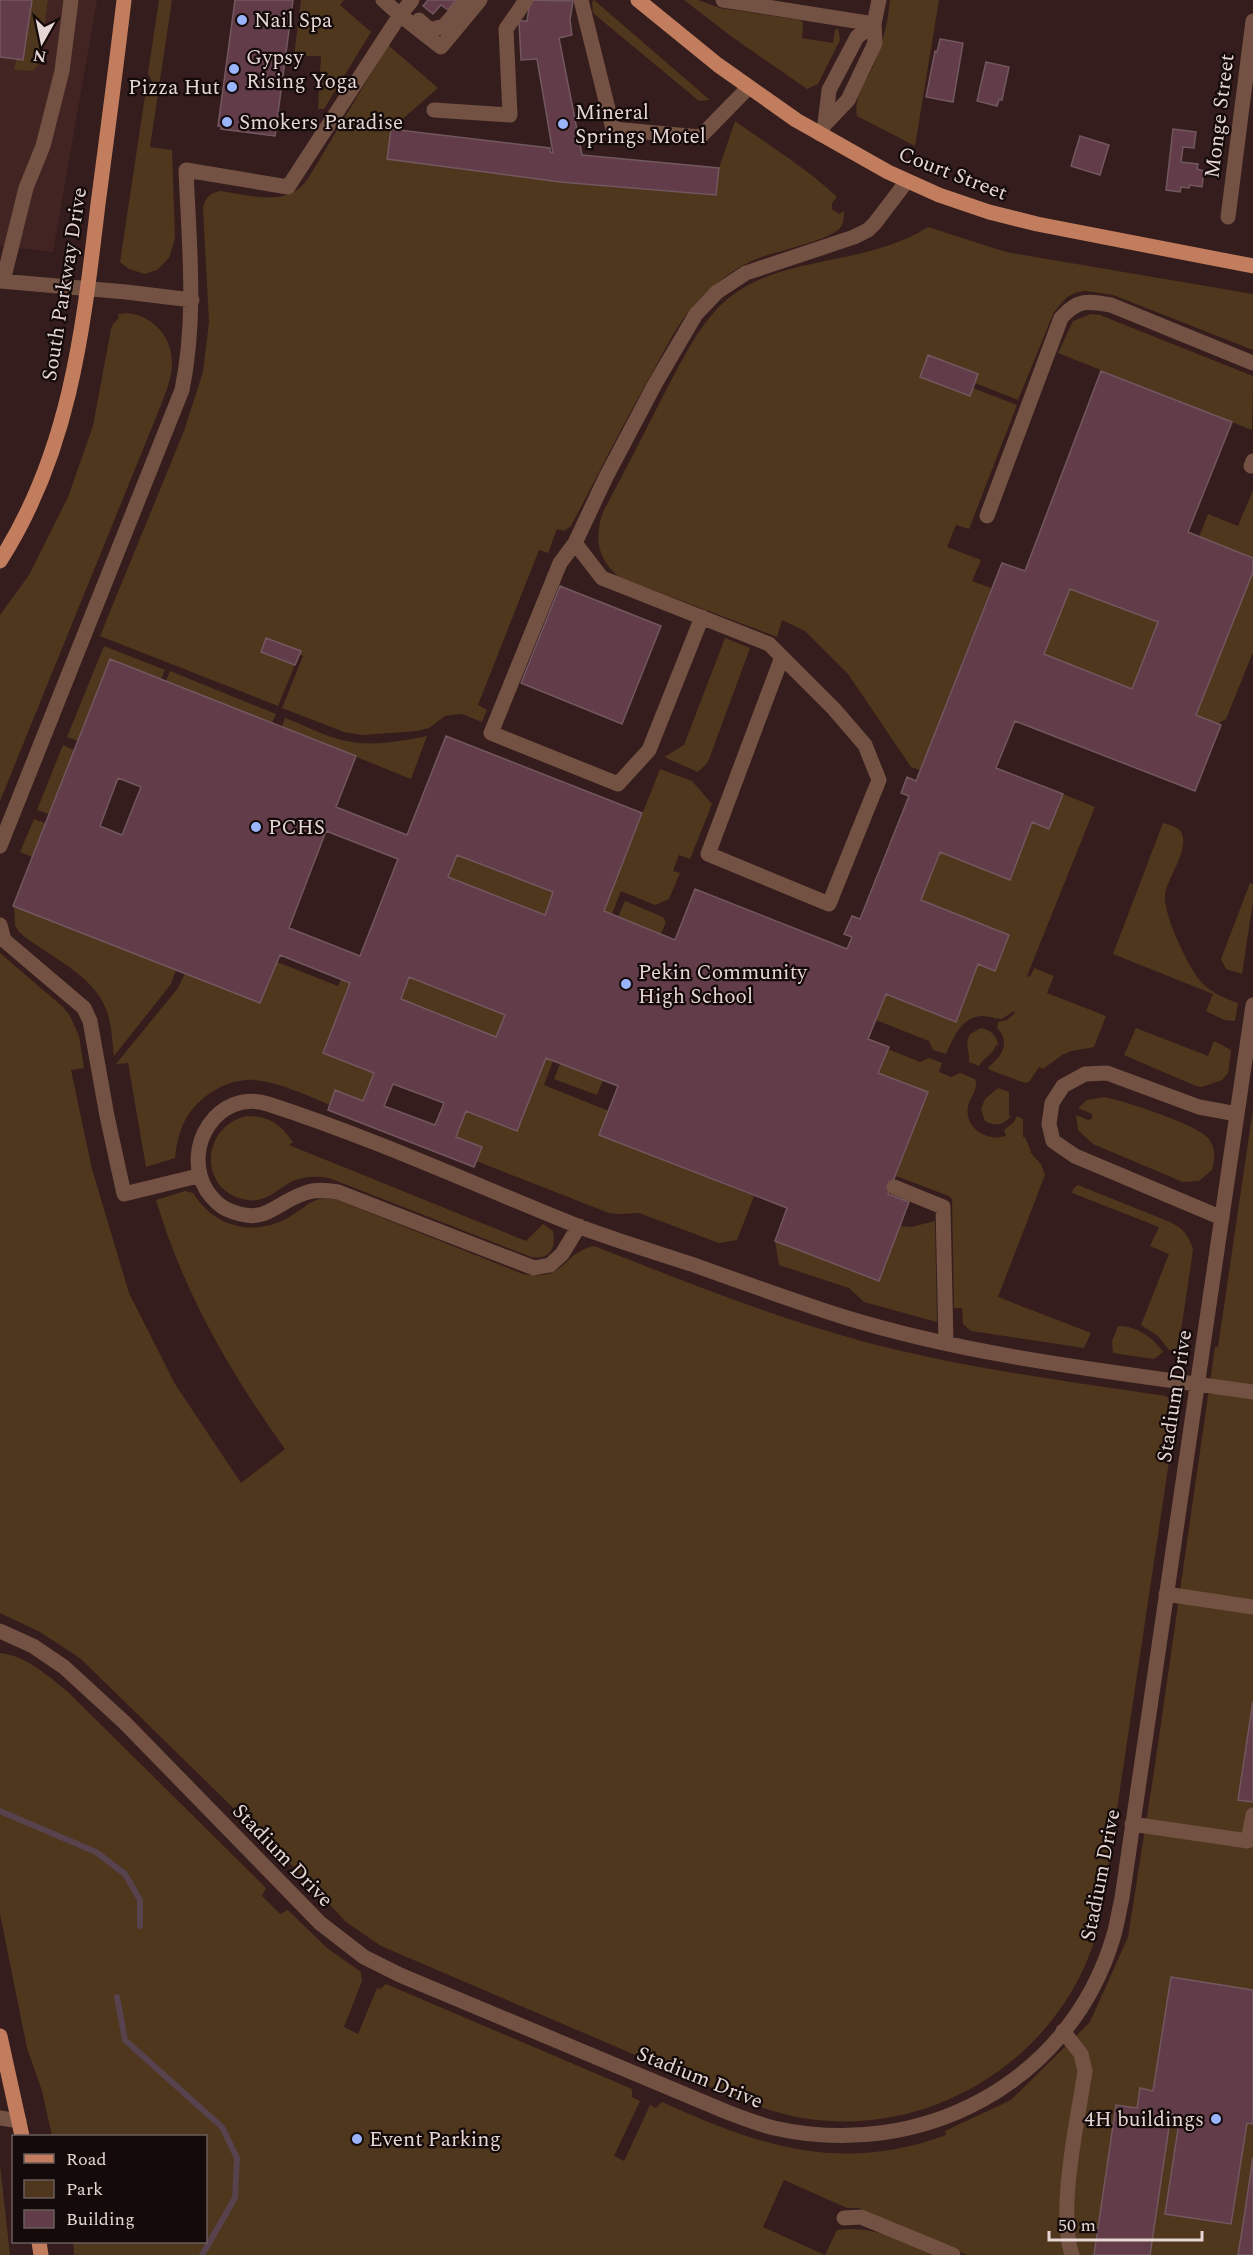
<svg xmlns="http://www.w3.org/2000/svg" width="1253" height="2255" font-family="Spectral,serif">
  <style>
    .built { fill: #422423 }
    .green { fill: #4e371d }
    .lines { fill: none; stroke-linecap: round; stroke-linejoin: round }
    .stream { stroke: #57424e; stroke-width: 6 }
    .building { fill: #623d49; stroke: #72575f; stroke-width: 1.5; fill-rule: evenodd }
    .minor { stroke: #735243; stroke-width: 15 }
    .major { stroke: #c27d5e; stroke-width: 15 }
    .poi-dot { fill: #9bb5fd; stroke: #150a0a; stroke-width: 2 }
    .labels { text-anchor: middle; stroke-width: 4.5; stroke-linejoin: round; paint-order: stroke }
    .poi-label { font-size: 21px; fill: #e6d6d4; stroke: #150a0a; text-anchor: start }
    .street-label { font-size: 21px; fill: #e6d6d4; stroke: #150a0a }
  </style>
  <rect width="100%" height="100%" fill="#341d1c"/>
  <path class="built" d="M0,0H97L53,252L0,246Z"/>
  <path class="green" d="M32,0H48L39,64L33,71L14,70L16,60H23Z
    M159,0H172L150,147L172,150L175,238L169,258L157,270L145,274L129,269L120,262L145,96L152,89L153,83L148,73Z
    M301,0H344L340,5L371,32L324,109H318L321,56H294Z
    M594,0L710,100L699,101L593,13L592,2Z
    M684,0H698L720,8L800,20L803,23L802,38L833,43L835,30L838,28L840,40L818,84L807,89L732,37Z
    M890,0H939L915,146L857,116C853,97 867,81 874,64C883,43 888,22 890,0Z
    M388,45L438,88L391,129L387,159L560,182L716,195L719,168L735,121C770,146 806,168 837,197L832,203V209L839,214L844,211C844,217 844,223 840,228C828,241 777,251 759,258C741,265 723,277 709,290C684,311 670,340 655,368C625,420 599,473 571,526L564,531L557,529L548,553L539,550L478,705L487,710L482,722L462,714L452,715L445,716L429,728L417,731L362,735L344,732L282,708L303,656L299,654L261,652L295,665L278,706L100,636L184,431L203,372L209,322L203,208C205,198 210,193 220,191C251,195 289,209 309,177Z
    M928,227L1006,252L1253,294V350L1113,295L1086,291L1077,292L1067,297L1054,312L1018,400L975,383L978,374L928,355L920,377L969,396L973,388L1017,405L969,529L956,525L947,547L981,560L972,581L991,588L920,770L911,767L848,674L805,631L782,620L777,637L619,577C597,558 594,538 603,512C623,474 643,436 662,398C680,365 696,328 724,302C737,290 754,281 771,275C823,257 881,257 928,227Z
    M126,313C152,315 172,336 172,363C172,377 166,392 161,405L0,801V615L29,575L68,497L93,426L111,329L113,324L119,318L118,314Z
    M1091,314L1100,315L1253,376L1252,430L1058,353L1073,321Z
    M1253,490V558L1199,537L1208,514L1238,526Z
    M1253,572V652L1226,719L1217,724L1196,715Z
    M1070,589L1158,622L1132,689L1044,654Z
    M725,638L750,648L708,762L698,772L664,757L684,745Z
    M104,646L165,670L161,680L110,660L78,741L67,737Z
    M170,671L276,714L272,723L166,681Z
    M285,718C307,726 329,739 352,742C376,746 403,741 427,736L411,779L282,727Z
    M63,745L74,750L49,814L37,810Z
    M660,769L692,781L712,804L690,859L679,855L673,871L680,873L669,899L655,905L621,891L612,914L604,911Z
    M1063,794L1095,807L1027,976L1030,977L1034,968L1054,976L1047,993L1106,1016L1094,1047L1072,1051L1062,1055L1043,1069L1039,1067L1029,1082L1025,1083L990,1070L988,1067C1002,1057 1011,1042 997,1028L998,1022L1007,1020L1015,1013L1014,1011L1002,1019C995,1019 989,1016 983,1016C961,1016 953,1039 946,1054L933,1050L929,1041L876,1020L886,994L956,1021L978,964L995,971L1009,935L921,900L940,852L1010,879L1032,822L1049,829Z
    M34,819L45,823L32,857L20,852Z
    M1163,823C1170,825 1180,827 1182,834C1189,851 1167,878 1165,895C1163,915 1189,969 1202,983C1212,993 1226,999 1238,1003L1235,1021L1224,1020L1206,1011L1213,994L1113,954Z
    M457,855L553,892L545,915L448,877Z
    M1250,883L1253,884V901L1242,974L1226,969L1221,959Z
    M625,901L663,917L666,922L661,934L618,917Z
    M14,906L176,970L171,984L114,1056C112,1041 112,1024 106,1009C92,973 47,956 19,932L15,925Z
    M0,953L63,1007L70,1016L79,1036L84,1068L71,1070L92,1169L129,1293L175,1384L241,1483L285,1449C230,1373 183,1291 156,1200L185,1191L193,1193C214,1226 250,1237 286,1219C304,1210 313,1194 335,1199L523,1274C566,1282 560,1254 594,1246C684,1281 772,1317 865,1342C964,1368 1065,1381 1166,1396L1176,1404L1177,1408L1101,1916C1096,1935 1091,1954 1082,1972C1032,2076 916,2137 802,2118C783,2115 764,2108 745,2102L381,1946L346,1922L308,1881L81,1659L40,1632L0,1613Z
    M277,962L338,986L341,979L350,983L323,1053L374,1073L363,1101L336,1090L330,1105C306,1095 281,1083 255,1080C226,1078 193,1099 182,1127C178,1137 176,1147 175,1158L146,1167L128,1063L116,1064L178,988L185,973L260,1003Z
    M409,977L505,1015L496,1037L401,999Z
    M981,1028C990,1030 997,1035 998,1045H996C993,1055 984,1057 979,1066L969,1062C970,1051 964,1045 970,1034Z
    M1136,1028L1208,1056L1214,1041L1231,1050L1228,1073L1222,1080L1202,1087L1196,1086L1124,1055Z
    M888,1049L920,1062L929,1058L942,1063L939,1072L951,1077L960,1073L975,1079C979,1090 970,1097 968,1106C964,1128 987,1142 1006,1136L1004,1130L1014,1122L1017,1116L1023,1119V1137H1025L1031,1151L1030,1152L1041,1164L1045,1175L998,1297L1091,1333L1084,1348L971,1331L963,1324L962,1308H954L952,1199L949,1196L896,1176L928,1092L878,1073Z
    M546,1058L553,1061L544,1085L609,1111L599,1135L754,1196L737,1240L719,1243L639,1213L619,1214L609,1213L476,1161L456,1137L466,1111Z
    M560,1064L603,1080L597,1095L554,1079Z
    M998,1088L1009,1092V1116H1011C1004,1125 995,1127 985,1121L981,1109L985,1099Z
    M1104,1097C1122,1100 1198,1125 1208,1138C1216,1148 1215,1158 1212,1170L1199,1181L1183,1182L1093,1144L1078,1130L1076,1115L1088,1120L1092,1119V1114L1078,1108L1087,1100Z
    M1253,1109V2255H967L859,2208H847L784,2180L763,2227L825,2255L837,2230C873,2225 902,2241 934,2255H74L73,2242H206V2136H52L42,2091L27,2048L0,1914V1653C27,1656 48,1676 68,1692L266,1888L262,1896L280,1914L288,1910L327,1948L361,1972L362,1981L344,2027L358,2034L377,1988L380,1989L386,1984L632,2089V2097L640,2101L614,2156L624,2161L650,2105L656,2108L662,2102C759,2146 840,2174 946,2135L945,2131L1011,2100L1090,2022L1128,1937L1155,1765L1215,1347H1218Z
    M246,1116C269,1116 280,1124 293,1142L289,1145L526,1241L543,1224L553,1231C556,1248 551,1260 531,1257L329,1178C317,1176 305,1176 293,1181C277,1189 267,1203 247,1200C199,1193 199,1128 246,1116Z
    M1078,1185L1170,1222C1183,1228 1190,1237 1193,1250L1178,1351L1169,1350L1158,1336L1141,1325L1169,1254L1150,1246L1159,1227L1072,1193L1073,1189Z
    M935,1221L937,1322L864,1302L849,1288L779,1265L775,1241L878,1281L900,1226L911,1227Z
    M1118,1326C1137,1326 1152,1337 1163,1352L1154,1359L1113,1353L1112,1341Z
    M0,2165L10,2255H0Z"/>
  <g class="lines">
    <path class="stream" d="M0,1811L96,1852L125,1874L140,1900V1926
      M117,1997L125,2040L222,2127L237,2158L235,2198L202,2255"/>
  </g>
  <path class="building" d="M0,0H32L23,60L0,57Z
    M235,0H293L275,136L221,129V126H218Z
    M428,0H456L448,10L441,5L433,14L423,6Z
    M530,0L573,1L570,20L572,35L559,38L582,155L719,168L716,195L560,182L387,159L391,129L550,148V152L553,153L537,59L521,60L519,21H527Z
    M940,39L963,43L953,102L926,97L935,51L937,52Z
    M986,62L1009,67L1002,100H999L997,106L977,101Z
    M1173,129L1196,132L1194,148L1183,147L1181,162L1198,164L1197,169L1204,171L1202,187L1190,185L1189,188L1181,187L1180,192L1166,190Z
    M1080,136L1109,145L1100,175L1071,166Z
    M928,355L978,374L970,396L920,377Z
    M1101,371L1232,422L1188,532L1253,558V572L1196,715L1221,725L1195,791L1015,721L996,768L1063,794L1049,829L1032,822L1010,880L940,852L921,900L1009,935L995,971L978,964L956,1022L886,994L868,1039L889,1047L878,1073L928,1092L888,1194L909,1202L879,1281L775,1241L787,1208L599,1135L618,1086L546,1058L517,1131L466,1111L456,1137L482,1147L474,1167L328,1110L335,1090L363,1101L374,1073L323,1053L350,983L280,955L260,1003L13,906L110,659L356,756L336,807L407,835L446,736L642,813L604,911L675,940L695,889L847,949L852,937L844,934L852,916L860,919L909,796L901,793L907,777L916,781L1002,563L1025,571ZM1070,589L1158,622L1132,689L1044,654ZM118,778L141,787L122,835L100,826ZM326,831L398,859L360,956L289,928ZM457,855L553,892L545,915L448,877ZM409,977L505,1015L496,1037L401,999ZM393,1084L444,1103L435,1125L384,1106Z
    M560,586L661,626L622,724L521,683Z
    M266,638L301,651L295,665L261,652Z
    M1253,1701V1802L1238,1800Z
    M1171,1977L1253,1990V2124L1247,2123L1231,2224L1165,2214L1180,2116L1171,2114L1150,2255H1094L1116,2105L1137,2108L1140,2088L1153,2091Z
    M1253,2157V2255H1238L1244,2218Z"/>
  <g class="lines">
    <path class="minor" d="M412,0L400,15L441,47L480,0
      M581,0L613,129L700,137L748,88
      M723,0L874,24
      M419,20L430,30L444,26L467,0
      M434,110L510,115L506,29L526,0
      M825,124L829,90L857,37L874,24
      M820,134L825,124L848,100L875,43L874,24L879,0
      M1228,217L1253,21
      M0,281L126,292L192,300
      M3,281L26,188L43,146L62,71L71,0
      M1253,461L1251,466H1253
      M987,516L1061,318C1078,299 1087,301 1111,305L1253,363
      M575,543L602,578L769,644L834,709L865,745L879,780L829,904L708,854L782,657
      M702,617L649,750L618,784L491,733L560,563L575,543L606,477L655,384L696,314L717,292L746,273L854,237L868,230L875,223L907,181
      M0,846L182,390C197,317 189,244 186,170L288,187L400,15L383,0
      M0,925L4,940L84,1008L90,1021L107,1116L124,1194L198,1176
      M894,1187L943,1207L946,1343
      M1222,1218L1075,1156L1053,1141L1049,1124L1052,1103L1063,1086L1085,1074L1107,1073L1199,1107L1237,1114
      M579,1226L562,1254L550,1265L534,1268L338,1192C326,1190 316,1189 305,1193C272,1204 266,1227 226,1209C218,1205 212,1198 207,1191C180,1148 218,1088 268,1104C373,1138 473,1184 575,1225C614,1240 655,1252 694,1265C744,1283 794,1301 844,1317C977,1358 1116,1372 1253,1392
      M1166,1594L1253,1607
      M0,1631L33,1646L64,1667L125,1723L320,1923L364,1957L400,1975L727,2112C743,2118 758,2124 774,2128C920,2161 1069,2084 1113,1938C1117,1925 1119,1911 1122,1898L1253,1005
      M1132,1824L1248,1841L1253,1815
      M1063,2031L1081,2054L1085,2071C1078,2119 1057,2210 1072,2255
      M0,2118L19,2121
      M844,2218L861,2217L953,2255"/>
    <path class="major" d="M638,0L718,65L796,120L888,172L939,195L989,212L1037,224L1253,266
      M0,561C70,451 83,331 98,204C107,136 116,68 124,0
      M0,2036L22,2136
      M39,2242L41,2255"/>
  </g>
  <g class="poi-dot">
    <circle cx="242" cy="20" r="6"/>
    <circle cx="234" cy="69" r="6"/>
    <circle cx="232" cy="87" r="6"/>
    <circle cx="227" cy="122" r="6"/>
    <circle cx="563" cy="124" r="6"/>
    <circle cx="256" cy="827" r="6"/>
    <circle cx="626" cy="984" r="6"/>
    <circle cx="1216" cy="2119" r="6"/>
    <circle cx="357" cy="2139" r="6"/>
  </g>
  <g class="labels">
    <g class="poi-label">
      <text x="254" y="27">Nail Spa</text>
      <text x="246" y="64">Gypsy<tspan x="246" dy="24">Rising Yoga</tspan></text>
      <text x="220" y="94" text-anchor="end">Pizza Hut</text>
      <text x="575" y="119">Mineral<tspan x="575" dy="24">Springs Motel</tspan></text>
      <text x="239" y="129">Smokers Paradise</text>
      <text x="268" y="834">PCHS</text>
      <text x="638" y="979">Pekin Community<tspan x="638" dy="24">High School</tspan></text>
      <text x="1204" y="2126" text-anchor="end">4H buildings</text>
      <text x="369" y="2146">Event Parking</text>
    </g>
    <g class="street-label">
      <text transform="translate(1219 116) rotate(-83)" y="7">Monge Street</text>
      <text transform="translate(953 173) rotate(21)" y="7">Court Street</text>
      <text transform="translate(64 284) rotate(-81)" y="7">South Parkway Drive</text>
      <text transform="translate(1174 1396) rotate(-81)" y="7">Stadium Drive</text>
      <text transform="translate(283 1855) rotate(46)" y="7">Stadium Drive</text>
      <text transform="translate(1100 1875) rotate(-79)" y="7">Stadium Drive</text>
      <text transform="translate(700 2077) rotate(22)" y="7">Stadium Drive</text>
    </g>
  </g>
  <rect x="12" y="2135" width="195" height="108" fill="#150a0a" stroke="#695c5b" stroke-width="1.5"/>
  <rect x="24" y="2154" width="30" height="9" fill="#c27d5e" stroke="#695c5b" stroke-width="1.5"/>
  <text x="66" y="2165" font-size="18" fill="#e6d6d4">Road</text>
  <rect x="24" y="2180" width="30" height="18" fill="#4e371d" stroke="#695c5b" stroke-width="1.5"/>
  <text x="66" y="2195" font-size="18" fill="#e6d6d4">Park</text>
  <rect x="24" y="2210" width="30" height="18" fill="#623d49" stroke="#695c5b" stroke-width="1.5"/>
  <text x="66" y="2225" font-size="18" fill="#e6d6d4">Building</text>
  <g transform="translate(42 42) rotate(189)" stroke="#150a0a" stroke-width="4.5" paint-order="stroke">
  <path d="M0-4.5L10 22L0 15L-10 22Z" fill="#e6d6d4"/>
  <text y="-9" font-size="16" font-weight="bold" text-anchor="middle" fill="#e6d6d4">N</text>
  </g>
  <path d="M1049 2231v9h153v-9" fill="none" stroke="#e6d6d4" stroke-width="3"/>
  <text x="1058" y="2231" font-size="18" fill="#e6d6d4" stroke="#150a0a" stroke-width="4.5" paint-order="stroke">50 m</text>
</svg>
